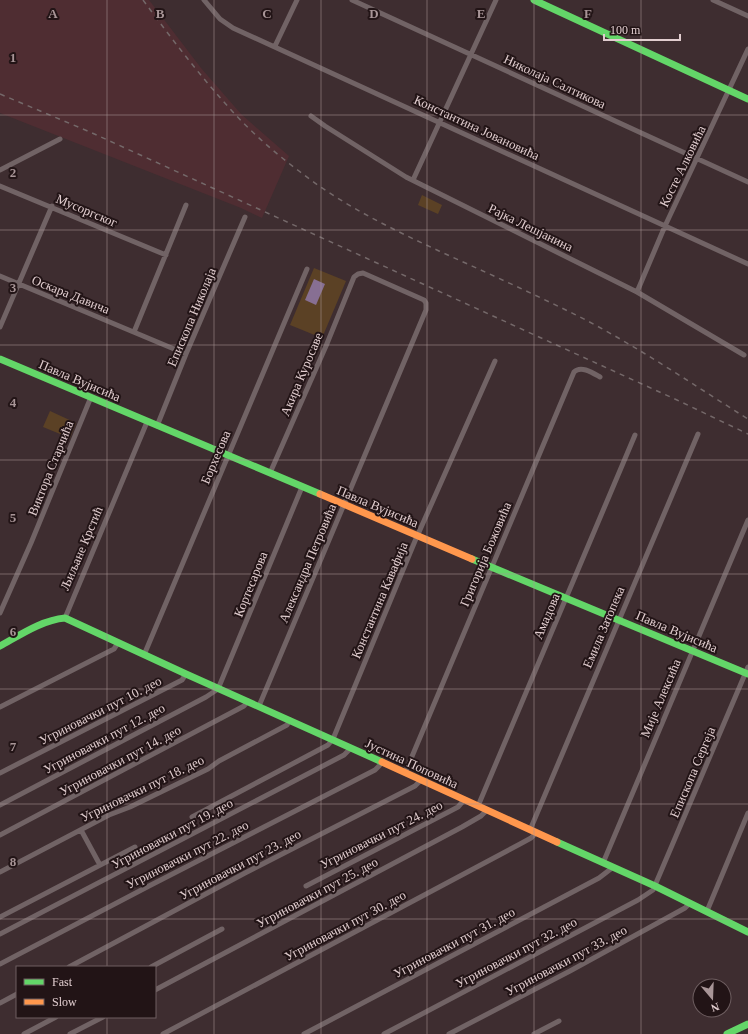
<svg xmlns="http://www.w3.org/2000/svg" width="748" height="1034" font-family="'Times New Roman',serif">
  <style>
    .built { fill: #4f2d32 }
    .green { fill: #5b4125 }
    .water { fill: #876f93 }
    .lines { fill: none; stroke-linecap: round; stroke-linejoin: round }
    .street { stroke: #716365; stroke-width: 5 }
    .fast { stroke: #63d668; stroke-width: 7 }
    .slow { stroke: #ff974d; stroke-width: 7 }
    .rail { stroke: #746869; stroke-width: 1.5; stroke-dasharray: 5 5; stroke-linecap: butt }
    .grid { fill: none; stroke: #a89597; stroke-width: 1; stroke-opacity: 0.55 }
    .labels { text-anchor: middle; stroke-width: 4; stroke-linejoin: round; paint-order: stroke }
    .street-label { font-size: 13px; fill: #e1cdcf; stroke: #221416 }
    .grid-label { font-size: 13px; text-anchor: middle; font-weight: bold; fill: #a89597; stroke: #221416; stroke-width: 4; stroke-linejoin: round; paint-order: stroke }
  </style>
  <rect width="100%" height="100%" fill="#3e2d30"/>
  <path class="built" d="M0,0H149L201,68L241,114L289,156L262,218L241,208L0,113Z"/>
  <path class="green" d="M422,195L442,205L438,214L418,205Z
    M314,268L346,281L322,338L290,325Z
    M50,411L76,423L70,438L43,427Z"/>
  <path class="water" d="M314,279L325,284L316,305L305,300Z"/>
  <g class="lines">
    <path class="street" d="M204,0L220,19L233,28L748,264
      M352,0L748,182
      M713,0L748,16
      M275,46L297,0
      M311,116L325,126L406,177L637,292L744,355
      M0,170L60,139
      M413,180L496,0
      M0,186L166,255
      M0,276L186,354
      M637,292L665,226L748,49
      M0,327L52,206
      M134,332L186,205
      M157,426L186,354L245,217
      M0,613L31,543L91,397
      M65,618L147,422
      M144,655L307,269
      M259,706L426,310V303L424,300L363,273L358,274L354,277L326,346L270,473
      M0,707L110,651L114,649L118,643
      M0,773L182,680L186,674
      M405,773L574,372C581,365 593,373 600,377
      M0,805L206,697L218,689L302,487
      M478,806L635,435
      M192,817L328,745L333,739L415,541L495,361
      M81,830L100,865
      M530,830L698,434
      M0,835L244,706L248,701
      M603,863L748,520
      M0,872L109,815L130,807L208,769L219,761L287,725L290,720
      M306,886L458,807L464,800
      M707,911L748,813
      M0,917L135,847
      M0,934L344,755L351,748
      M0,964L149,886L375,770L379,766L382,762
      M69,967L245,873L415,786L421,780
      M151,967L222,929
      M155,990L462,827L481,816L487,810
      M0,1003L17,994
      M24,1034L56,1017
      M70,1034L103,1017
      M163,1034L520,844L531,838L536,833
      M304,1034L599,878L612,868
      M384,1034L638,900L653,890L748,667
      M449,1034L570,971L685,908L690,903
      M534,1034L559,1021"/>
    <path class="fast" d="M534,0L748,99
      M0,359L320,494
      M472,559L748,674
      M0,646C20,635 42,620 65,618L186,674L382,762
      M557,842L655,886L748,932
      M727,1034L748,1024"/>
    <path class="slow" d="M320,494L472,559
      M382,762L557,842"/>
    <path class="rail" d="M143,0C171,38 200,76 232,111C252,133 275,153 299,171C342,205 390,228 439,251C485,272 532,293 578,316C637,346 692,384 748,419
      M0,94L90,132L677,400L748,434"/>
  </g>
  <path class="grid" d="M107,0V967M214,0V1034M321,0V1034M427,0V1034M534,0V1034M641,0V1034M0,115H748M0,230H748M0,345H748M0,460H748M0,574H748M0,689H748M0,804H748M0,919H748M107,1017V1034"/>
  <g class="labels">
    <g class="street-label">
      <text transform="translate(555 81) rotate(25)" y="5">Николаја Салтикова</text>
      <text transform="translate(477 127) rotate(25)" y="5">Константина Јовановића</text>
      <text transform="translate(682 166) rotate(-64)" y="5">Косте Алковића</text>
      <text transform="translate(87 210) rotate(23)" y="5">Мусоргског</text>
      <text transform="translate(531 227) rotate(26)" y="5">Рајка Лешјанина</text>
      <text transform="translate(71 294) rotate(22)" y="5">Оскара Давича</text>
      <text transform="translate(191 317) rotate(-67)" y="5">Епископа Николаја</text>
      <text transform="translate(301 374) rotate(-67)" y="5">Акира Куросаве</text>
      <text transform="translate(80 380) rotate(23)" y="5">Павла Вујисића</text>
      <text transform="translate(215 457) rotate(-67)" y="5">Борхесова</text>
      <text transform="translate(50 468) rotate(-68)" y="5">Виктора Старчића</text>
      <text transform="translate(378 506) rotate(23)" y="5">Павла Вујисића</text>
      <text transform="translate(81 548) rotate(-67)" y="5">Љиљане Крстић</text>
      <text transform="translate(485 554) rotate(-67)" y="5">Григорија Божовића</text>
      <text transform="translate(307 563) rotate(-67)" y="5">Александра Петровића</text>
      <text transform="translate(250 584) rotate(-68)" y="5">Кортесарова</text>
      <text transform="translate(379 600) rotate(-67)" y="5">Константина Кавафија</text>
      <text transform="translate(546 616) rotate(-67)" y="5">Амадова</text>
      <text transform="translate(603 627) rotate(-67)" y="5">Емила Затопека</text>
      <text transform="translate(677 631) rotate(23)" y="5">Павла Вујисића</text>
      <text transform="translate(660 698) rotate(-67)" y="5">Мије Алексића</text>
      <text transform="translate(100 710) rotate(-27)" y="5">Угриновачки пут 10. део</text>
      <text transform="translate(104 738) rotate(-28)" y="5">Угриновачки пут 12. део</text>
      <text transform="translate(120 760) rotate(-28)" y="5">Угриновачки пут 14. део</text>
      <text transform="translate(412 763) rotate(25)" y="5">Јустина Поповића</text>
      <text transform="translate(692 772) rotate(-67)" y="5">Епископа Сергеја</text>
      <text transform="translate(142 788) rotate(-26)" y="5">Угриновачки пут 18. део</text>
      <text transform="translate(172 833) rotate(-28)" y="5">Угриновачки пут 19. део</text>
      <text transform="translate(381 834) rotate(-27)" y="5">Угриновачки пут 24. део</text>
      <text transform="translate(187 854) rotate(-27)" y="5">Угриновачки пут 22. део</text>
      <text transform="translate(240 864) rotate(-28)" y="5">Угриновачки пут 23. део</text>
      <text transform="translate(317 892) rotate(-28)" y="5">Угриновачки пут 25. део</text>
      <text transform="translate(345 925) rotate(-28)" y="5">Угриновачки пут 30. део</text>
      <text transform="translate(454 942) rotate(-28)" y="5">Угриновачки пут 31. део</text>
      <text transform="translate(516 952) rotate(-28)" y="5">Угриновачки пут 32. део</text>
      <text transform="translate(566 960) rotate(-28)" y="5">Угриновачки пут 33. део</text>
    </g>
  </g>
  <g class="grid-label">
    <text x="53" y="18">A</text>
    <text x="160" y="18">B</text>
    <text x="267" y="18">C</text>
    <text x="374" y="18">D</text>
    <text x="481" y="18">E</text>
    <text x="588" y="18">F</text>
    <text x="13" y="62">1</text>
    <text x="13" y="177">2</text>
    <text x="13" y="292">3</text>
    <text x="13" y="407">4</text>
    <text x="13" y="522">5</text>
    <text x="13" y="636">6</text>
    <text x="13" y="751">7</text>
    <text x="13" y="866">8</text>
  </g>
  <rect x="16" y="966" width="140" height="52" fill="#221416" stroke="#6e5e60"/>
  <rect x="24" y="979" width="20" height="6" fill="#63d668" stroke="#6e5e60"/>
  <text x="52" y="986" font-size="12" fill="#e1cdcf">Fast</text>
  <rect x="24" y="999" width="20" height="6" fill="#ff974d" stroke="#6e5e60"/>
  <text x="52" y="1006" font-size="12" fill="#e1cdcf">Slow</text>
  <g transform="translate(712 998) rotate(161)"><circle r="19" fill="#221416" stroke="#6e5e60"/>
  <path d="M0-3L7 15L0 10L-7 15Z" fill="#a89597"/>
  <text y="-6" font-size="11" font-weight="bold" text-anchor="middle" fill="#e1cdcf">N</text>
  </g>
  <path d="M604 34v6h76v-6" fill="none" stroke="#e1cdcf" stroke-width="2"/>
  <text x="610" y="34" font-size="12" fill="#e1cdcf" stroke="#221416" stroke-width="3" paint-order="stroke">100 m</text>
</svg>
